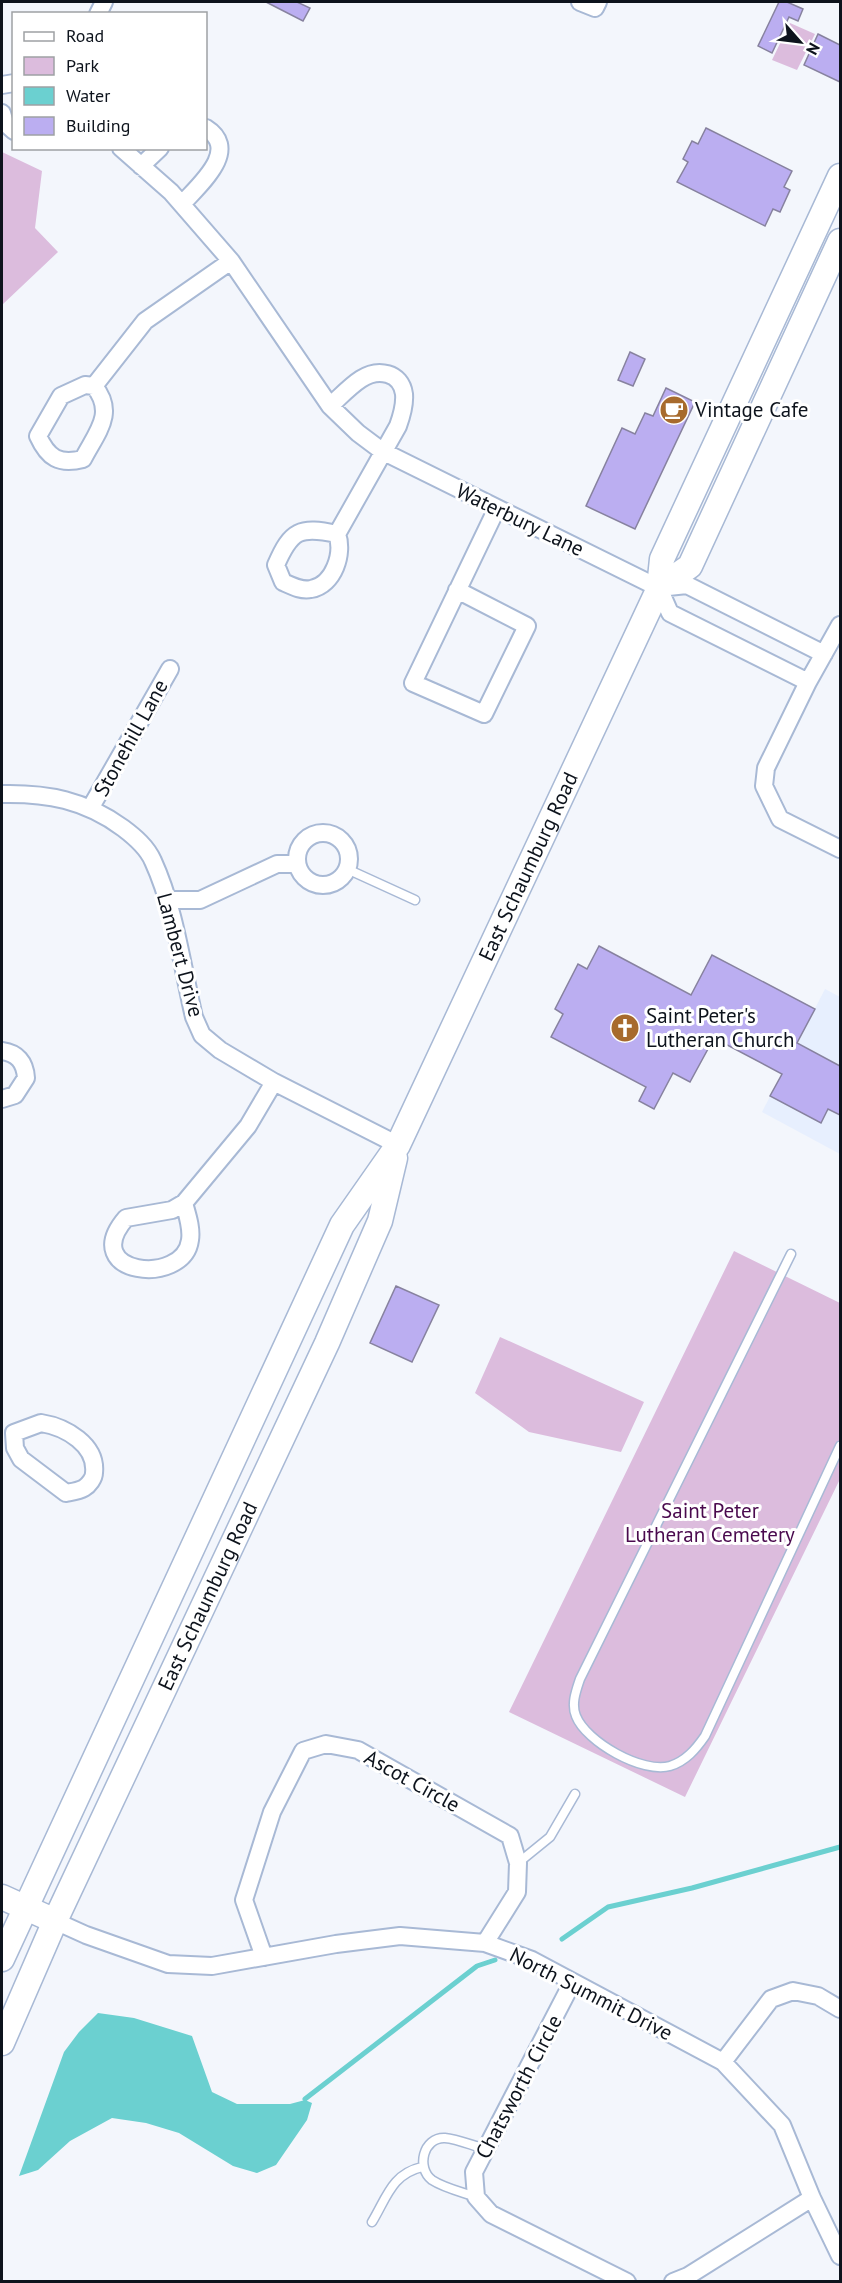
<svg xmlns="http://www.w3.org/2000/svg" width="842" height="2283" font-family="'PT Sans',sans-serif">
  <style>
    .built { fill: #e7effe }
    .green { fill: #dcbcdd }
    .water { fill: #6bd0d0 }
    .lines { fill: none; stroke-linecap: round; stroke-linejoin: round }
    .stream { stroke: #6bd0d0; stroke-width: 5 }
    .building { fill: #bbaef1; stroke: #87829f; stroke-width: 1.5 }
    .lane-casing { stroke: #a8b9d5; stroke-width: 11 }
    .street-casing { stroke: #a8b9d5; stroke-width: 20 }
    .secondary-casing { stroke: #a8b9d5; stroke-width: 27 }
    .lane { stroke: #fff; stroke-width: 8 }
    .street { stroke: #fff; stroke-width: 16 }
    .secondary { stroke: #fff; stroke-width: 24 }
    .labels { text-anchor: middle; stroke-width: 6; stroke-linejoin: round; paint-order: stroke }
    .poi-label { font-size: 21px; fill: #0d131c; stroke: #fff; text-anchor: start }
    .street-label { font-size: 21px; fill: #0d131c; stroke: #fff }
    .park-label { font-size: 21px; fill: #4a0a4e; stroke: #fff }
  </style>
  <rect width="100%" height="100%" fill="#f3f6fc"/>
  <path class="built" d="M825,989L840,997V1154L762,1112Z"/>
  <path class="green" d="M790,23L815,34L797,70L772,60Z
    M2,152L42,171L35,228L58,252L2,305Z
    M734,1251L840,1303V1479L685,1797L509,1712Z
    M500,1337L644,1402L621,1452L529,1432L475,1393Z"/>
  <path class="water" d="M98,2013L134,2018L192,2036L212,2092L237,2104H290L305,2100L312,2103L307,2120L276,2165L257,2173L233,2166L179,2133L146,2123L112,2118L70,2141L38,2170L19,2176L64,2052L79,2032Z"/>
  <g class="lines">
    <path class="stream" d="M562,1939L608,1907L692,1888L840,1847
      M305,2099L477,1966L495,1960"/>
  </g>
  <path class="building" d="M266,2H297L310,8L303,21Z
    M779,2H787L803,9L798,21L789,17L772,53L758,46Z
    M818,34L840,45V82L804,65Z
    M706,128L792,171L784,187L790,190L780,212L773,209L765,226L677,182L688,162L683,159L692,141L698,144Z
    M630,352L645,359L633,386L618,380Z
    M666,388L695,402L635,529L586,506L622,428L635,434L645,413L653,416Z
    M599,946L691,995L712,955L815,1009L797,1043L840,1066V1115L828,1109L821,1123L770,1096L782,1074L714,1038L690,1082L673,1073L654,1109L639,1101L646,1087L551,1037L563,1014L555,1009L578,964L587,969Z
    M396,1286L439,1305L412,1362L370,1343Z"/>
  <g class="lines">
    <g class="lane-casing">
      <path id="lane" d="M347,869L415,900
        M791,1254L580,1679C576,1691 571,1704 576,1716C586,1742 643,1774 670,1766C686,1761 696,1749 705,1736L840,1446
        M518,1863L550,1837L575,1794
        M476,2197C462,2192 444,2188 432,2180C416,2168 423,2137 445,2138C458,2139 473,2146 486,2149
        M372,2222C387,2197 392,2174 422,2167"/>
    </g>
    <g class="street-casing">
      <path id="street" d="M580,2L595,8L598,2
        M98,14L104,2
        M2,85L14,83
        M2,113L5,123L14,131
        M121,148L171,192L231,261L330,406L358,433L382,451L659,588L687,585L824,654
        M141,166L160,148
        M182,204C199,185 241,150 206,128
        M85,385L94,386C116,413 97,432 83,459C59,465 48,458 38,436L61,396Z
        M94,386L145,321L231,261
        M330,406C340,397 350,386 361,379C378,368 401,372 404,394C405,405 402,415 398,426L337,534C344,553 334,585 311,589C301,591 292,586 283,582L276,565C291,530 300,526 337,534
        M659,588L670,613L808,682
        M457,590L527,626L484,714L413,683L497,508
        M840,625L808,682L766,768L764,786L780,819L840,849
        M2,794C47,793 85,800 123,828C135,837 147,847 153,861C175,909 182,966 194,1017L202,1035L220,1050L274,1082L398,1145
        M91,807L170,669
        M297 859a26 26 0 1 1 52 0a26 26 0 1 1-52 0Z
        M167,900H200L277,864H297
        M2,1051C17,1053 25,1062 26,1078L15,1095L2,1099
        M184,1203C187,1214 192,1228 190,1240C184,1287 77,1275 126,1218L172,1210Z
        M184,1203L248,1126L274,1082
        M41,1423C66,1427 97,1445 94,1473C94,1478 89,1485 84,1488C79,1491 71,1492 66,1493L21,1459L15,1448L14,1433Z
        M55,1921L86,1935L168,1964L212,1966L336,1944L400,1936L485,1943L532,1960L723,2062L782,2125L812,2198L840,2256
        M264,1957L244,1900L272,1812L303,1751L326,1744L358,1750L510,1836L518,1863L517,1892L485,1943
        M572,1983L474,2172L476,2197L491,2214L627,2282
        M723,2062L771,1999L793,1991L818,1996L840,2009
        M673,2282L688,2276L812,2198"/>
    </g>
    <g class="secondary-casing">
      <g id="secondary">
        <path d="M659,588L690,566L840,241"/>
        <path d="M2,1897L55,1921"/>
        <path id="s1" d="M2,1959L342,1225L398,1145L659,588L662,559L840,176"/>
        <path id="s2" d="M2,2043L55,1921L327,1343L380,1221L395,1158"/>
      </g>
    </g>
    <use href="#lane" class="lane"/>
    <use href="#street" class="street"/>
    <use href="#secondary" class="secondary"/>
  </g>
  <defs>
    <g id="cafe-disc" transform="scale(1.5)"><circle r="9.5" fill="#a76a2d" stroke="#fff"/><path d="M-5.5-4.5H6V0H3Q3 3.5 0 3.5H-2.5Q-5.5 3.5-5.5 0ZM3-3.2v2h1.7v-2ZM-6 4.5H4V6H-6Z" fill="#fff"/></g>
    <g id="church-disc" transform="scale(1.5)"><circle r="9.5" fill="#a76a2d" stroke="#fff"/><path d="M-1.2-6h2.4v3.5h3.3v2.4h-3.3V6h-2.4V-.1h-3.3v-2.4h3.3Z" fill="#fff"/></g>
  </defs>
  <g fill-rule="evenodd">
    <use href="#cafe-disc" x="674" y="410"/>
    <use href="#church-disc" x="625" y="1028"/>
  </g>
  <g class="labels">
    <g class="poi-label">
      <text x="695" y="417">Vintage Cafe</text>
      <text x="646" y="1023">Saint Peter's<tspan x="646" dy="24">Lutheran Church</tspan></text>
    </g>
    <g class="street-label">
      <text transform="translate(520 520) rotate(26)" y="7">Waterbury Lane</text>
      <text transform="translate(131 738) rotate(-61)" y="7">Stonehill Lane</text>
      <text dy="7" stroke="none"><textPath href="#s1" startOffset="1214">East Schaumburg Road</textPath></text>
      <text transform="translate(180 955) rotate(75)" y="7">Lambert Drive</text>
      <text dy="7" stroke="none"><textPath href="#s2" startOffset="492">East Schaumburg Road</textPath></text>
      <text transform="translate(412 1781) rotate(29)" y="7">Ascot Circle</text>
      <text transform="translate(591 1994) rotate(27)" y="7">North Summit Drive</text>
      <text transform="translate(519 2087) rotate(-62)" y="7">Chatsworth Circle</text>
    </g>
    <g class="park-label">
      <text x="710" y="1518">Saint Peter<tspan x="710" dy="24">Lutheran Cemetery</tspan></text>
    </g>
  </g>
  <rect width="842" height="2283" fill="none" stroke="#0d131c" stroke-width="6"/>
  <rect x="12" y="12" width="195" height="138" fill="#ffffff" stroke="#9ea1a4" stroke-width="1.5"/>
  <rect x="24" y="32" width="30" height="9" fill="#ffffff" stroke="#9ea1a4" stroke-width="1.5"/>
  <text x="66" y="42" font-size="18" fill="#0d131c">Road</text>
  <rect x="24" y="57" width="30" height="18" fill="#dcbcdd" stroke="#9ea1a4" stroke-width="1.5"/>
  <text x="66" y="72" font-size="18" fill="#0d131c">Park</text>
  <rect x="24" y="87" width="30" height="18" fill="#6bd0d0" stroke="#9ea1a4" stroke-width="1.5"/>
  <text x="66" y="102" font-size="18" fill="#0d131c">Water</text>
  <rect x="24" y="117" width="30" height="18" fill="#bbaef1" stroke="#9ea1a4" stroke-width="1.5"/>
  <text x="66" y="132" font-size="18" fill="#0d131c">Building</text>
  <g transform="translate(800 42) rotate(118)" stroke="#ffffff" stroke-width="4.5" paint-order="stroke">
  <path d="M0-4.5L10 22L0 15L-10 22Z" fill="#0d131c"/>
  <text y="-9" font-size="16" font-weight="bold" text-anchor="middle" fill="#0d131c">N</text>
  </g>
</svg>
